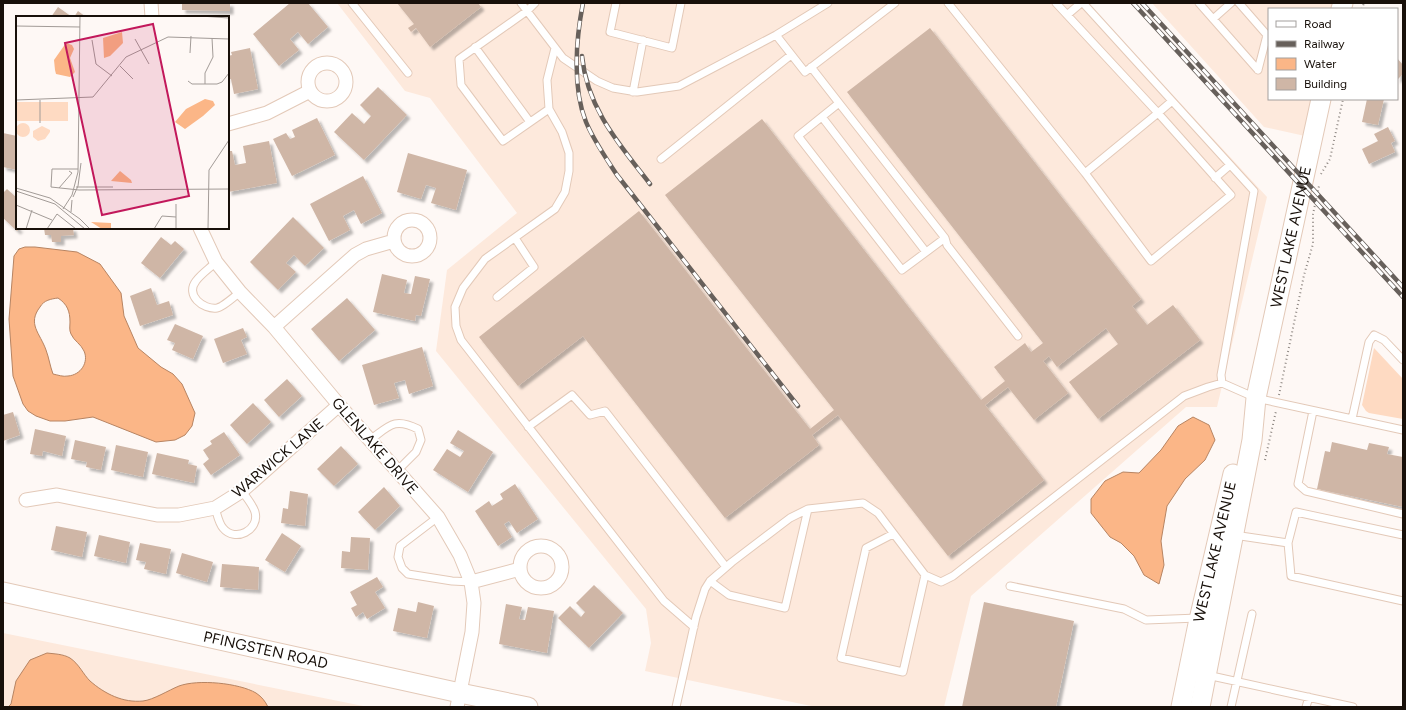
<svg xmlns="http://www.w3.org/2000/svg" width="1406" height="710" font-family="Figtree,sans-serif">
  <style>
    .built { fill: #fde9dc }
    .green { fill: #fedac2 }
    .water { fill: #fbb687; stroke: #b78462; fill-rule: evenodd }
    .building { fill: #cfb6a6; filter: url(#shadow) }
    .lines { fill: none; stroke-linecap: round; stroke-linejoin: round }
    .lane-casing { stroke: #e3c9b8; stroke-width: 9 }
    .street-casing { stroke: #e3c9b8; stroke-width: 15 }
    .secondary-casing { stroke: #e3c9b8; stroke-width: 21 }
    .path { stroke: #8e8782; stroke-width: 2; stroke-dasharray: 1 3; stroke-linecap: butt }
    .lane { stroke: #fff; stroke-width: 7 }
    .street { stroke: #fff; stroke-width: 13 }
    .secondary { stroke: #fff; stroke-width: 19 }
    .rail-casing { stroke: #67605b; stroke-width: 4.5 }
    .rail { stroke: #fff; stroke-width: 3; stroke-dasharray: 9; stroke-linecap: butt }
    .labels { text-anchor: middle; stroke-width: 4; stroke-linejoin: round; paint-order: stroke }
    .street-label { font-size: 15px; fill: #18100a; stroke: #fff }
    .inset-road { fill: none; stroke: #a29b97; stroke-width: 1 }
    .view { fill: #c2185b; fill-opacity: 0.15; stroke: #c2185b; stroke-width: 2 }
    .inset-edge { fill: none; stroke: #18100a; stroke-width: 2 }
  </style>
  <defs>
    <filter id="shadow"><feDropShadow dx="3.5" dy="3.5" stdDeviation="1" flood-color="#0004"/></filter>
  </defs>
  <rect width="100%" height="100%" fill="#fef8f5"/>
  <path class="built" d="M337,3H1088L1267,197L1217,407H1186L971,596L944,707H816L645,671L651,643L646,609L436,351L447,270L517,213L430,98L405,91Z
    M1152,3H1334L1333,9H1269V99H1313L1305,136L1264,127Z
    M3,633L368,707H3Z"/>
  <path class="green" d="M1374,348L1403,379V419L1369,413L1366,411L1362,405Z"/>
  <path class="water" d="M25,247H35L77,252L100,264L121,293L124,316L138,348L161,367L173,374L182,384L195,413L192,426L185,435L175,440L156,442L93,417L65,421H50L36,416L28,411L23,404L13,376L9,319L14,256L19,249ZM58,298C67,304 70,311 70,322C70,326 69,330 71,334C74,341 81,344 84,351C89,362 81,375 68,376C63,377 58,375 53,374C50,366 49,358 46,350C40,333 27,324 40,307C44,300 51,299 58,298Z
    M1193,417L1209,425L1215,440L1205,460L1185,479L1167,506L1161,541L1164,565L1159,584L1144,575L1134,556L1121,543L1110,537L1091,513V499L1105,481L1123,472L1139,473L1161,450L1178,426Z
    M47,653C55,654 63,654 70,658C79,664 83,674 90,681C105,694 123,703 143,701C153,700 169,690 179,686C198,679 239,683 256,693C262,697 265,701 268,707H8L11,704L16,681L30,660Z"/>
  <path class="building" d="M182,3H230V11L182,10Z
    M290,3H308L328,27L308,44L298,32L290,39L299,50L279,66L253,34Z
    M397,3H478L481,7L430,47L416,28L411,32L408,28L414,24Z
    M58,7L72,17H51Z
    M78,11L86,17H74Z
    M930,28L1141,299L1132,306L1147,325L1173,305L1200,340L1098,419L1069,382L1118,344L1106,328L1057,367L1049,356L1043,361L1068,393L1034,420L1008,387L985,405L1044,480L948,556L838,415L812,435L819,445L725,518L583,336L518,386L479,337L639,211L810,429L834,410L665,195L762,119L981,400L1005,381L994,367L1025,343L1031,352L1043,343L847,92Z
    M250,48L258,89L234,94L231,79L228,80V56L232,55L231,52Z
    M1397,58L1403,65V74L1397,80Z
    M378,87L407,115L364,160L334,132L352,113L364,124L371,116L360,105Z
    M1367,99H1384L1378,125L1362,122Z
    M317,118L335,155L292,176L273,139L286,133L290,139L295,137L292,130Z
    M1388,127L1395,141L1391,143L1395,152L1369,164L1362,149L1378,141L1374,134Z
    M3,133L17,136V170L3,167Z
    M269,141L277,183L228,192V151H232L235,165L246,163L243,146Z
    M408,153L467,170L456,210L431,203L436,188L426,185L421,199L397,192Z
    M363,176L382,213L361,224L354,210L343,216L350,230L329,241L310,204Z
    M7,189L17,198V228H20L17,231L3,218V193Z
    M293,217L324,248L305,266L294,255L286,263L296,272L278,290L250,262Z
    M44,228H73L74,235L61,236V242H52L51,235H45Z
    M161,237L171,245L175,241L184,249L160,278L141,263Z
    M382,274L407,280L404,293L411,294L415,276L430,279L421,316L416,315L415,321L373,312Z
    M151,288L157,305L169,301L173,315L140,326L130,296Z
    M347,298L375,330L339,361L311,329Z
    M175,324L203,336L193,359L172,350L175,343L167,340Z
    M243,328L247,337L241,340L247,354L223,363L214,339Z
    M422,347L433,386L409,394L405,380L394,383L399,398L374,405L362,365Z
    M287,379L302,396L279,417L264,400Z
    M253,403L271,422L247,444L230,425Z
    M13,412L20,435L3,441V415Z
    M35,429L66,436L62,456L43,451L42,456L30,454Z
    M458,430L493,452L468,492L433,470L447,449L460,457L464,451L450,443Z
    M224,432L240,455L211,475L203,464L209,459L203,450L212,444L210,441Z
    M75,440L106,447L101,470L86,467L87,462L71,459Z
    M1332,442L1367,450L1369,443L1389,447L1387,454L1403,457V507L1317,489L1325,451L1330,452Z
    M116,445L148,452L143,477L111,470Z
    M341,446L358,464L334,486L317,469Z
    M157,453L189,460L188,464L197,466L194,483L152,474Z
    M515,484L538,519L517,533L509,521L504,524L512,537L498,546L475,511L489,501L492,506L503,499L500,494Z
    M384,487L400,506L375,530L358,512Z
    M290,491L308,494L305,526L281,523L283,508L288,509Z
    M56,526L87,532L82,557L51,550Z
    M282,533L301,546L285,572L265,560Z
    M99,535L130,542L126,563L94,556Z
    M351,537L370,538L368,570L341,568L342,551L350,552Z
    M140,543L171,549L166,574L144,569L146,562L136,560Z
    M182,553L213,562L207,582L176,573Z
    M222,564L259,567L258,590L220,587Z
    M377,577L383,587L375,592L385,608L367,619L363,612L356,617L351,608L357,605L350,592Z
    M594,585L623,613L589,648L558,618L570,606L581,617L585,612L576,603Z
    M418,602L434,606L427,638L393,631L398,608L416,612Z
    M984,602L1074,621L1056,707H962Z
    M506,604L522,607L519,619L525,620L528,607L554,611L547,653L499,644Z"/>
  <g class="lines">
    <g class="lane-casing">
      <path id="lane" d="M352,3L408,73
        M521,3L563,58L597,81L613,88L637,92L679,86L776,35L828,3
        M535,3L527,11L459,59L461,85L503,141L549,109L547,80L555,48
        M616,3L610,32L672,48L681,3
        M948,3L1085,173
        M1056,3L1158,113L1085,173L1151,261L1231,195L1158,113L1172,101
        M1083,3L1254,191L1221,375L1222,383L1256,398L1403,430
        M1199,3L1258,70
        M1239,3L1267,35L1258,70
        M1067,15L1081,3
        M1213,19L1231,3
        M776,35L805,72L895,3
        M475,47L530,122
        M811,67L839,103L798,136L902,270L945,238L839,103
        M633,92L643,40
        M549,109L562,132L569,153V171L565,192L555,209L485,259L463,288L455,307L456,326L461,340L664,601L694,627
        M822,117L926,252
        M661,159L791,55
        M1215,178L1230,165
        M945,238L947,245L1018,336
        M216,262C210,268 201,274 196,281C185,295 203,310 217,308C223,307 235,296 240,292
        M497,297L534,267L515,238
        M1313,411L1298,484L1306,491L1403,514
        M1352,419L1369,342L1374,335L1384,340L1403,360
        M528,427L572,395L590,415L605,411L726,567
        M370,440C389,426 394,417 418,429L421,440L416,452L397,471
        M215,508C217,514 219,524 223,528C235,543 260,530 255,512C253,505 246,497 242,491
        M438,517L400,546L398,557L402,568L408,574L452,581L471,582
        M893,534L866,548L841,658L903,672L925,575
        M1234,535L1288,543
        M1403,535L1296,512L1288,543L1291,576L1403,601
        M710,581L729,595L785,608L808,509
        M1010,586L1124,609L1146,620L1198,618
        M1207,675L1353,707
        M676,707L696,617L705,589L710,581L732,562L790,518L808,509L863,503L878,513L925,575L941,582L953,576L1184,396L1208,387L1222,383
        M1231,707L1252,614
        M1306,707L1309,697"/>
    </g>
    <g class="street-casing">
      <path id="street" d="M151,3L152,17
        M308 82a19 19 0 1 1 38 0a19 19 0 1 1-38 0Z
        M228,124L267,113L310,91
        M394 238a18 18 0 1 1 36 0a18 18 0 1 1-36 0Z
        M200,228L216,262L240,292L274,327L339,405L438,517L460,555L471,582L474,603L472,632L457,707
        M274,327L355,255L366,249L394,241
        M26,500L57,495L157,515H179L215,508L242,491L339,405
        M520 567a21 21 0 1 1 42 0a21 21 0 1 1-42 0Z
        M471,582L520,569"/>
    </g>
    <g class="secondary-casing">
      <g id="secondary">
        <path d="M1341,9L1343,3"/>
        <path id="s1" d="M3,592L460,693L528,707"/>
        <path id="s2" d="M1181,707L1198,624L1233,474"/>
        <path id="s3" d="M1200,707L1252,440L1256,398L1321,99"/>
      </g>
    </g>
    <path class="path" d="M1362,9L1364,3
      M1321,174L1330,159L1343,99
      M1279,395L1304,275L1313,244V214L1319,186
      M1265,460L1276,411"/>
    <use href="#lane" class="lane"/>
    <use href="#street" class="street"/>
    <use href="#secondary" class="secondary"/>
    <g class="rail-casing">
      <path id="rail" d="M583,3C576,39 572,87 586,122C594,141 606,158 617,175L798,406
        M1133,3L1403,297
        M1142,3L1403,287
        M582,56C587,108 619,144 650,184"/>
    </g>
    <use href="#rail" class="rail"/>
  </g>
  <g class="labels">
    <g class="street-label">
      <text dy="5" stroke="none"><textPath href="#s3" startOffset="479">WEST LAKE AVENUE</textPath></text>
      <text transform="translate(375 446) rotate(49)" y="5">GLENLAKE DRIVE</text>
      <text transform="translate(278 458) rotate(-40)" y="5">WARWICK LANE</text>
      <text dy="5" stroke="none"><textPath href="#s2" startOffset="159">WEST LAKE AVENUE</textPath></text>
      <text dy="5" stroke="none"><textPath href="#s1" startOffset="269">PFINGSTEN ROAD</textPath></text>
    </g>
  </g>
  <g transform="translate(16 16)">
    <rect width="213" height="213" fill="#fef8f5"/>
    <path d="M0,86H52V105H0ZM0 114a7 7 0 1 1 14 0a7 7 0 1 1-14 0ZM26,110L34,114V116L29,123L22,125L17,121V115Z" fill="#fedac2"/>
    <path d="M106,16L107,27L94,40L88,42L87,22ZM50,27L56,29L58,33L54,42L59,56L54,61L40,58L39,54L38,44ZM189,83L197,85L199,89L187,100L169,113L159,106L170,93ZM104,155L115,164L116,167L95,165ZM75,206L95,207V213H86Z" fill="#fbb687"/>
    <path class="inset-road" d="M184,0L213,2M0,10L64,11M119,23L133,48M76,24L80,48L96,60M174,37L175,20M104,50L117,63M172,65L176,68H201L206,66L213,57M189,68V57L197,41L196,22M0,84L77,81L110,41L152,21L213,23M24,107V84M62,153H36L35,171L63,174L213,173M60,171H97M0,172L34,182L64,203L74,213M43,172L56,157L53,155M0,175L39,188L69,213M57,181L62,170L65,147M0,189L36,204M47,193L56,179L62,156L64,0M55,196L56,184M10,213L16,194M31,213L41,198L60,213M138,213L146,200L160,201M160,213V188M192,213L193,154L213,124"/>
    <path class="view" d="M137,8L173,180L86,199L49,27Z"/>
    <rect width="213" height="213" class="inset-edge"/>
  </g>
  <rect width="1406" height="710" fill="none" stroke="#18100a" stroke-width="8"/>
  <rect x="1268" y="8" width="130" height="92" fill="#ffffff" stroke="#a39f9d"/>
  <rect x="1276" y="21" width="20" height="6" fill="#ffffff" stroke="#a39f9d"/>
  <text x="1304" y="28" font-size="12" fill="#18100a">Road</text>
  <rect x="1276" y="41" width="20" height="6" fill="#67605b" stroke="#a39f9d"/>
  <text x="1304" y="48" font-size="12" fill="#18100a">Railway</text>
  <rect x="1276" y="58" width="20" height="12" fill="#fbb687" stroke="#a39f9d"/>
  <text x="1304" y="68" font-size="12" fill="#18100a">Water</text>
  <rect x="1276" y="78" width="20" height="12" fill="#cfb6a6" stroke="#a39f9d"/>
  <text x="1304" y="88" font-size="12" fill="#18100a">Building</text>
</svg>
